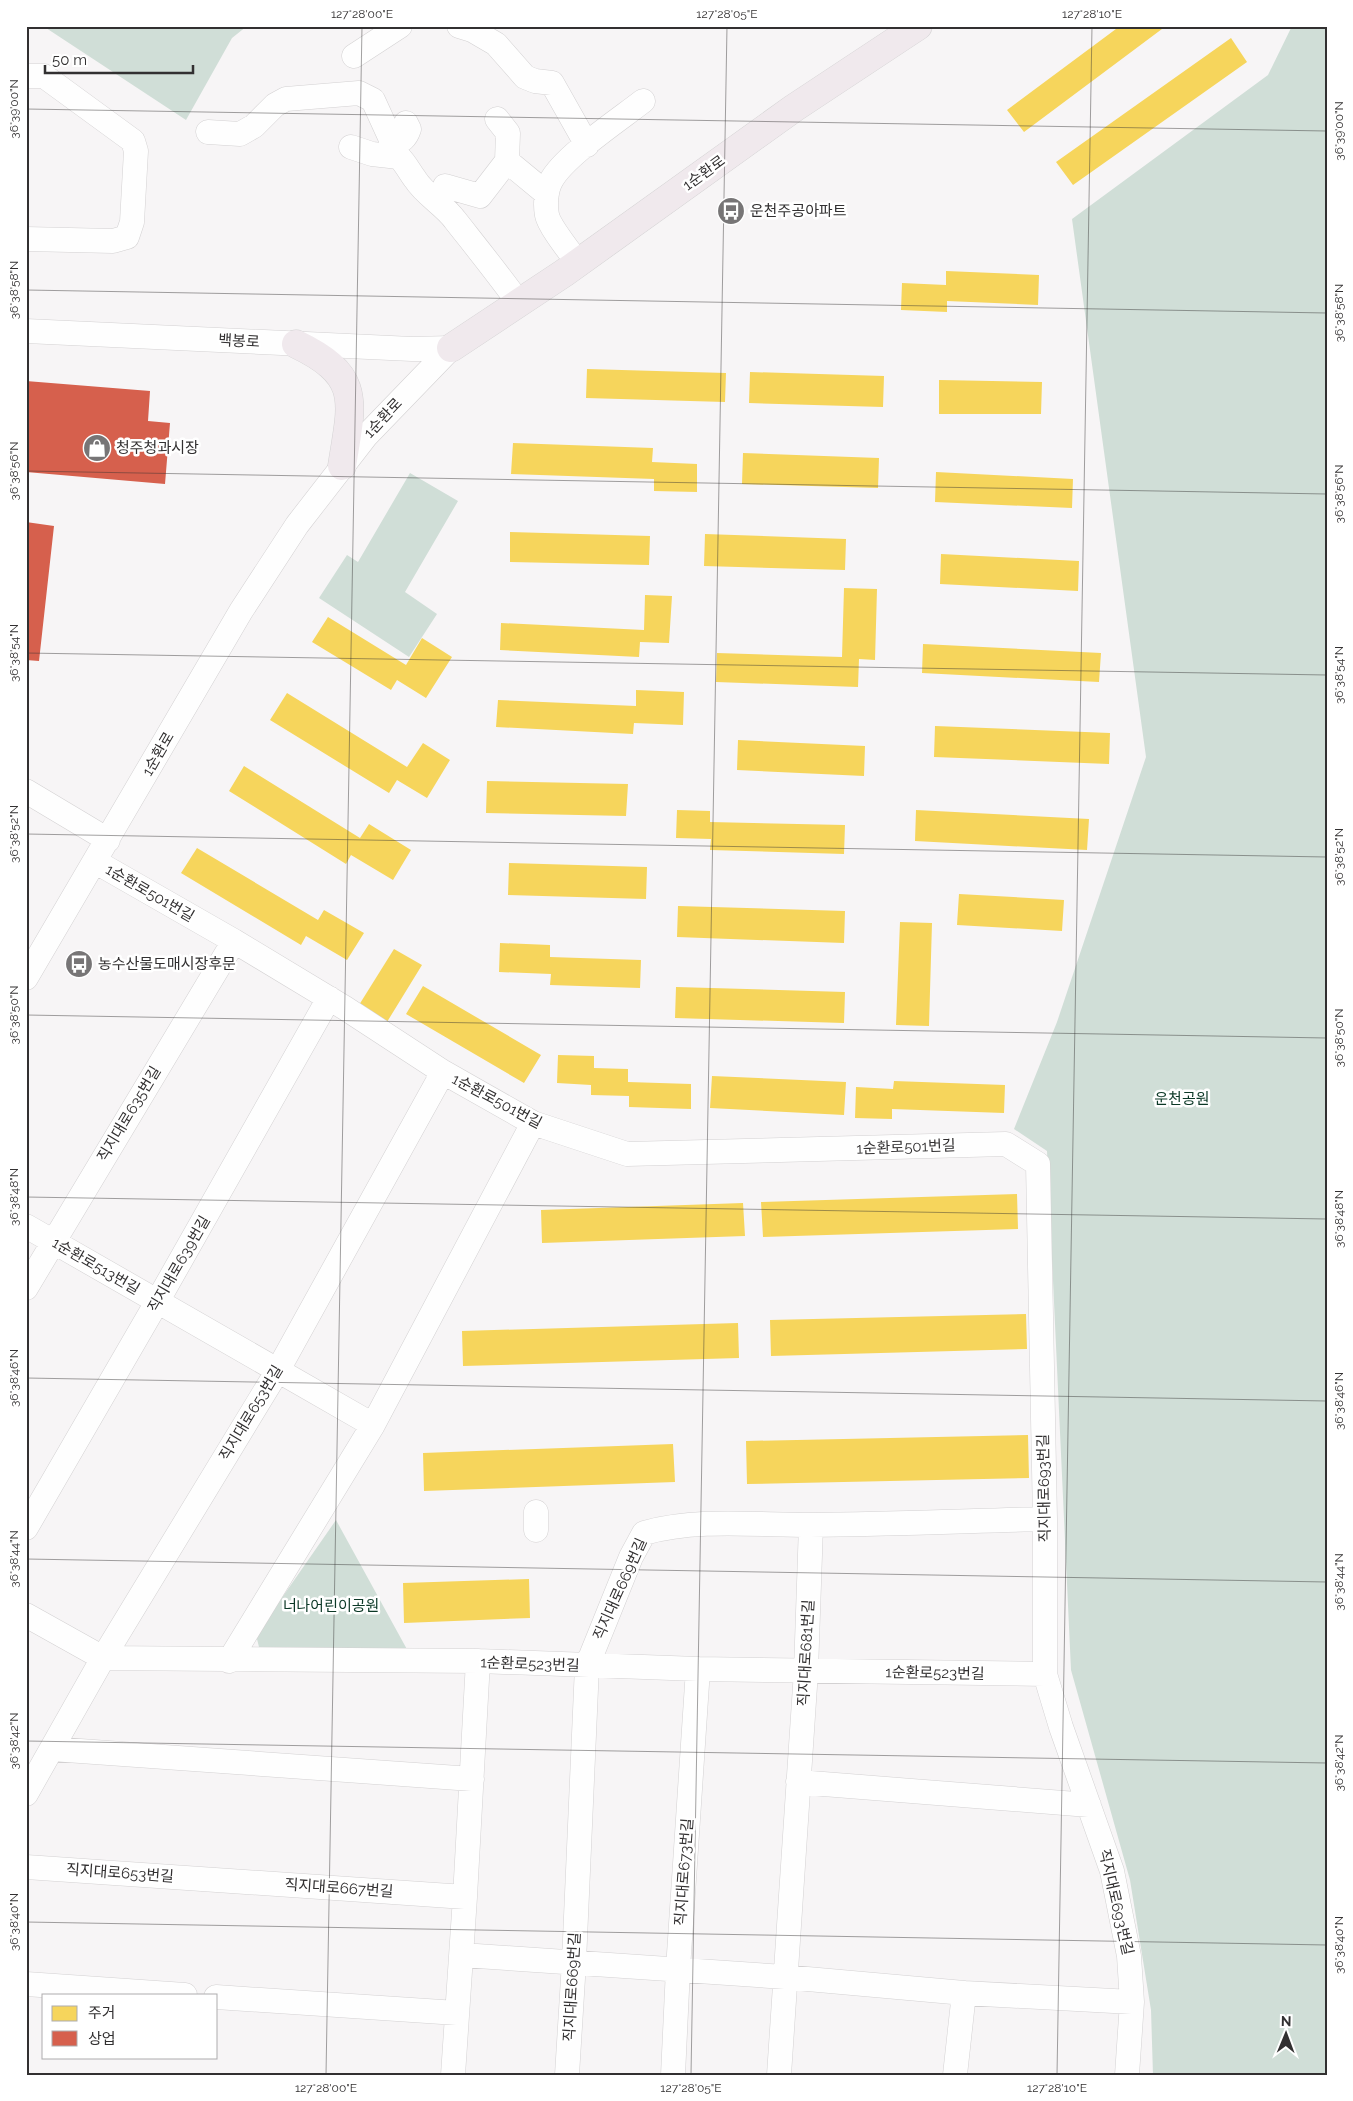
<svg xmlns="http://www.w3.org/2000/svg" width="1353" height="2101" font-family="Raleway,'Noto Sans KR',sans-serif">
  <style>
    .green { fill: #d0ded7 }
    .homes { fill: #f6d55c }
    .shops { fill: #d6604d }
    .lines { fill: none; stroke-linecap: round; stroke-linejoin: round }
    .minor-casing { stroke: #d3d1d2; stroke-width: 25 }
    .major-casing { stroke: #d3d2d3; stroke-width: 29 }
    .minor { stroke: #fefefe; stroke-width: 24 }
    .major { stroke: #f0e9ed; stroke-width: 28 }
    .ticks { fill: none; stroke: #323031; stroke-width: 1; stroke-opacity: 0.45 }
    .labels { text-anchor: middle; stroke-width: 5; stroke-linejoin: round; paint-order: stroke }
    .street-label { font-size: 15px; fill: #323031; stroke: #fff }
    .poi-label { font-size: 15px; fill: #323031; stroke: #fff; text-anchor: start }
    .park-label { font-size: 15px; fill: #0b3826; stroke: #fff }
    .neatline { fill: none; stroke: #323031; stroke-width: 2 }
    .ticks-label { font-size: 12px; text-anchor: middle; fill: #323031 }
  </style>
  <rect width="100%" height="100%" fill="#f7f5f6"/>
  <path class="green" d="M43,26H247L232,38L186,120Z
    M1292,26H1327V2075H1153L1151,2010L1130,1880L1071,1670L1047,1151L1014,1129L1057,1022L1146,757L1072,219L1268,75Z
    M410,473L458,501L405,592L437,614L409,657L319,598L347,555L358,562Z
    M336,1520L409,1653L260,1651L256,1635Z"/>
  <path class="homes" d="M1120,26H1166L1024,132L1007,110Z
    M1231,38L1247,62L1073,185L1056,162Z
    M946,271L1039,275L1038,305L947,301V312L901,310L902,283L946,285Z
    M587,369L726,373L725,402L586,398Z
    M750,372L884,376L883,407L749,403Z
    M939,380L1042,382L1041,414H939Z
    M513,443L653,448L652,462L697,464V492L654,491V479L511,474Z
    M743,453L879,458L878,488L742,484Z
    M936,472L1073,479L1072,508L935,502Z
    M510,532L650,536L649,565L510,562Z
    M705,534L846,539L845,570L704,566Z
    M941,554L1079,561L1078,591L940,584Z
    M844,588L877,589L875,660L859,659L858,687L716,682L717,653L842,657Z
    M645,595L672,596L669,643L640,642L639,657L500,650L501,623L644,630Z
    M328,617L406,665L422,638L452,657L426,698L397,680L391,690L312,642Z
    M923,644L1101,653L1099,682L922,673Z
    M636,690L684,692L683,725L634,723L633,734L496,727L498,700L636,706Z
    M287,693L407,767L423,743L450,760L427,798L397,780L389,793L270,720Z
    M935,726L1110,733L1109,764L934,757Z
    M738,740L865,746L864,776L737,770Z
    M244,766L360,838L369,824L411,850L393,880L351,855L346,864L229,791Z
    M487,781L628,784L626,816L486,813Z
    M677,810L710,811V822L845,825L844,854L710,850L711,839L676,838Z
    M916,810L1089,819L1087,850L915,841Z
    M197,848L318,920L324,910L364,933L347,960L306,936L301,945L181,873Z
    M509,863L647,867L646,899L508,895Z
    M959,894L1064,900L1062,931L957,925Z
    M678,906L845,911L844,943L677,937Z
    M900,922L932,923L929,1026L896,1025Z
    M500,943L550,945V957L641,960L640,988L550,985L551,974L499,972Z
    M394,949L422,965L387,1022L359,1005Z
    M423,986L541,1055L524,1083L406,1014Z
    M676,987L845,992L844,1023L675,1018Z
    M558,1055L594,1056V1068L628,1069V1082L691,1084V1109L629,1107V1096L591,1095V1085L557,1083Z
    M712,1076L846,1082L844,1115L710,1108Z
    M894,1081L1005,1085L1004,1113L892,1109V1119L855,1118L856,1087L893,1089Z
    M1017,1194L1018,1229L763,1237L761,1202Z
    M743,1203L745,1236L542,1243L541,1210Z
    M1026,1314L1027,1349L771,1356L770,1320Z
    M738,1323L739,1358L463,1366L462,1331Z
    M1028,1435L1029,1478L747,1484L746,1441Z
    M673,1444L675,1482L424,1491L423,1453Z
    M529,1579L530,1618L404,1623L403,1583Z"/>
  <path class="shops" d="M26,381L150,391L148,421L170,423L165,484L26,472Z
    M26,522L54,526L39,661L26,660Z"/>
  <g class="lines">
    <g class="minor-casing">
      <path id="minor" d="M459,26L472,30L496,44L525,77L535,81L552,83L587,145
        M354,56L400,26
        M26,76H44L133,141L136,151L132,222L127,237L113,241L26,239
        M497,119L508,133L507,161
        M208,132L240,134L254,126L275,105L286,99L359,93L373,100L399,157
        M393,144C402,141 406,138 409,129L406,123
        M351,147L372,154L399,157C406,164 409,171 415,179C425,195 444,205 455,220C477,248 498,274 519,303
        M445,186L480,196L507,161L547,194
        M578,263C570,252 549,226 547,215C545,205 546,190 551,181C563,157 620,119 643,101
        M26,331L412,349L451,348
        M26,791L108,840
        M96,862L234,941L345,1008L443,1072L533,1123L627,1154L1006,1144L1038,1164L1045,1519V1674L1061,1727L1112,1871L1129,1956L1132,2002L1127,2075
        M26,978L241,611L297,525L366,436L451,348
        M26,1226L373,1425
        M26,1288L234,941
        M536,1512V1530
        M26,1528L157,1302L329,998
        M26,1615L103,1658L478,1661L698,1669L1045,1674
        M229,1661L373,1425L533,1123
        M52,1749L472,1779
        M798,1782L1089,1805
        M26,1794L103,1658L278,1370L443,1072
        M26,1867L465,1897
        M462,1955L785,1977L964,1993L1132,2002
        M26,1984L185,1995
        M216,1997L457,2013
        M453,2075L465,1897L478,1661
        M567,2075L574,1962L587,1666L631,1557L644,1533C697,1518 756,1525 810,1525C889,1524 967,1521 1045,1519
        M673,2075L678,1969L698,1669
        M779,2075L806,1671L811,1525
        M955,2075L964,1993"/>
    </g>
    <g class="major-casing">
      <path id="major" d="M296,344C363,376 352,402 342,466
        M451,348L564,273L794,108L918,26"/>
    </g>
    <use href="#minor" class="minor"/>
    <use href="#major" class="major"/>
  </g>
  <path class="ticks" d="M26,109L1327,131M26,290L1327,313M26,471L1327,494M26,653L1327,675M26,834L1327,857M26,1015L1327,1038M26,1197L1327,1219M26,1378L1327,1401M26,1559L1327,1582M26,1741L1327,1763M26,1922L1327,1945M326,2075L362,26M691,2075L727,26M1057,2075L1092,26"/>
  <defs>
    <g id="bus-disc" transform="scale(1.4375)"><circle r="9.5" fill="#777576" stroke="#fff"/><path d="M-5-6H5V4H4V6H2V4H-2V6H-4V4H-5ZM-3.5-4V0h7V-4ZM-3.5 1.2v1.5H-2V1.2ZM2 1.2v1.5H3.5V1.2Z" fill="#fff"/></g>
    <g id="shop-disc" transform="scale(1.4375)"><circle r="9.5" fill="#777576" stroke="#fff"/><path d="M-5-2.5h2.3a2.7 3.5 0 0 1 5.4 0H5L5.5 6h-11ZM-1.5-2.5h3a1.5 2.3 0 0 0-3 0Z" fill="#fff"/></g>
  </defs>
  <g fill-rule="evenodd">
    <use href="#bus-disc" x="731" y="211"/>
    <use href="#shop-disc" x="97" y="448"/>
    <use href="#bus-disc" x="79" y="964"/>
  </g>
  <g class="labels">
    <g class="street-label">
      <text transform="translate(704 173) rotate(-36)" y="5">1순환로</text>
      <text transform="translate(239 341) rotate(3)" y="5">백봉로</text>
      <text transform="translate(383 418) rotate(-47)" y="5">1순환로</text>
      <text transform="translate(158 754) rotate(-60)" y="5">1순환로</text>
      <text transform="translate(150 893) rotate(30)" y="5">1순환로501번길</text>
      <text transform="translate(497 1101) rotate(28)" y="5">1순환로501번길</text>
      <text transform="translate(129 1114) rotate(-59)" y="5">직지대로635번길</text>
      <text transform="translate(906 1147) rotate(-2)" y="5">1순환로501번길</text>
      <text transform="translate(179 1264) rotate(-60)" y="5">직지대로639번길</text>
      <text transform="translate(96 1266) rotate(30)" y="5">1순환로513번길</text>
      <text transform="translate(251 1413) rotate(-59)" y="5">직지대로653번길</text>
      <text transform="translate(1044 1488) rotate(-91)" y="5">직지대로693번길</text>
      <text transform="translate(620 1589) rotate(-66)" y="5">직지대로669번길</text>
      <text transform="translate(806 1653) rotate(-87)" y="5">직지대로681번길</text>
      <text transform="translate(530 1664) rotate(2)" y="5">1순환로523번길</text>
      <text transform="translate(935 1673) rotate(1)" y="5">1순환로523번길</text>
      <text transform="translate(684 1872) rotate(-86)" y="5">직지대로673번길</text>
      <text transform="translate(120 1873) rotate(4)" y="5">직지대로653번길</text>
      <text transform="translate(339 1888) rotate(4)" y="5">직지대로667번길</text>
      <text transform="translate(1116 1902) rotate(77)" y="5">직지대로693번길</text>
      <text transform="translate(572 1987) rotate(-87)" y="5">직지대로669번길</text>
    </g>
    <g class="poi-label">
      <text x="750" y="216">운천주공아파트</text>
      <text x="116" y="453">청주청과시장</text>
      <text x="98" y="969">농수산물도매시장후문</text>
    </g>
    <g class="park-label">
      <text x="1182" y="1104">운천공원</text>
      <text x="331" y="1611">너나어린이공원</text>
    </g>
  </g>
  <rect width="1353" height="2101" fill="none" stroke="#ffffff" stroke-width="55"/>
  <rect x="42" y="1994" width="175" height="65" fill="#ffffff" stroke="#adacad"/>
  <rect x="52" y="2006" width="25" height="15" fill="#f6d55c" stroke="#adacad"/>
  <text x="88" y="2018" font-size="15" fill="#323031">주거</text>
  <rect x="52" y="2031" width="25" height="15" fill="#d6604d" stroke="#adacad"/>
  <text x="88" y="2044" font-size="15" fill="#323031">상업</text>
  <g transform="translate(1286 2034) rotate(1)" stroke="#ffffff" stroke-width="4" paint-order="stroke">
  <path d="M0-4L9 19L0 12L-9 19Z" fill="#323031"/>
  <text y="-8" font-size="14" font-weight="bold" text-anchor="middle" fill="#323031">N</text>
  </g>
  <path d="M45 65v8h148v-8" fill="none" stroke="#323031" stroke-width="2.5"/>
  <text x="52" y="65" font-size="15" fill="#323031" stroke="#ffffff" stroke-width="4" paint-order="stroke">50 m</text>
  <rect x="28" y="28" width="1298" height="2046" class="neatline"/>
  <g class="ticks-label">
    <text x="362" y="18">127°28'00"E</text>
    <text x="727" y="18">127°28'05"E</text>
    <text x="1092" y="18">127°28'10"E</text>
    <text transform="translate(14 109) rotate(-90)" y="4">36°39'00"N</text>
    <text transform="translate(1339 131) rotate(-90)" y="4">36°39'00"N</text>
    <text transform="translate(14 290) rotate(-90)" y="4">36°38'58"N</text>
    <text transform="translate(1339 313) rotate(-90)" y="4">36°38'58"N</text>
    <text transform="translate(14 471) rotate(-90)" y="4">36°38'56"N</text>
    <text transform="translate(1339 494) rotate(-90)" y="4">36°38'56"N</text>
    <text transform="translate(14 653) rotate(-90)" y="4">36°38'54"N</text>
    <text transform="translate(1339 675) rotate(-90)" y="4">36°38'54"N</text>
    <text transform="translate(14 834) rotate(-90)" y="4">36°38'52"N</text>
    <text transform="translate(1339 857) rotate(-90)" y="4">36°38'52"N</text>
    <text transform="translate(14 1015) rotate(-90)" y="4">36°38'50"N</text>
    <text transform="translate(1339 1038) rotate(-90)" y="4">36°38'50"N</text>
    <text transform="translate(14 1197) rotate(-90)" y="4">36°38'48"N</text>
    <text transform="translate(1339 1219) rotate(-90)" y="4">36°38'48"N</text>
    <text transform="translate(14 1378) rotate(-90)" y="4">36°38'46"N</text>
    <text transform="translate(1339 1401) rotate(-90)" y="4">36°38'46"N</text>
    <text transform="translate(14 1559) rotate(-90)" y="4">36°38'44"N</text>
    <text transform="translate(1339 1582) rotate(-90)" y="4">36°38'44"N</text>
    <text transform="translate(14 1741) rotate(-90)" y="4">36°38'42"N</text>
    <text transform="translate(1339 1763) rotate(-90)" y="4">36°38'42"N</text>
    <text transform="translate(14 1922) rotate(-90)" y="4">36°38'40"N</text>
    <text transform="translate(1339 1945) rotate(-90)" y="4">36°38'40"N</text>
    <text x="326" y="2092">127°28'00"E</text>
    <text x="691" y="2092">127°28'05"E</text>
    <text x="1057" y="2092">127°28'10"E</text>
  </g>
</svg>
